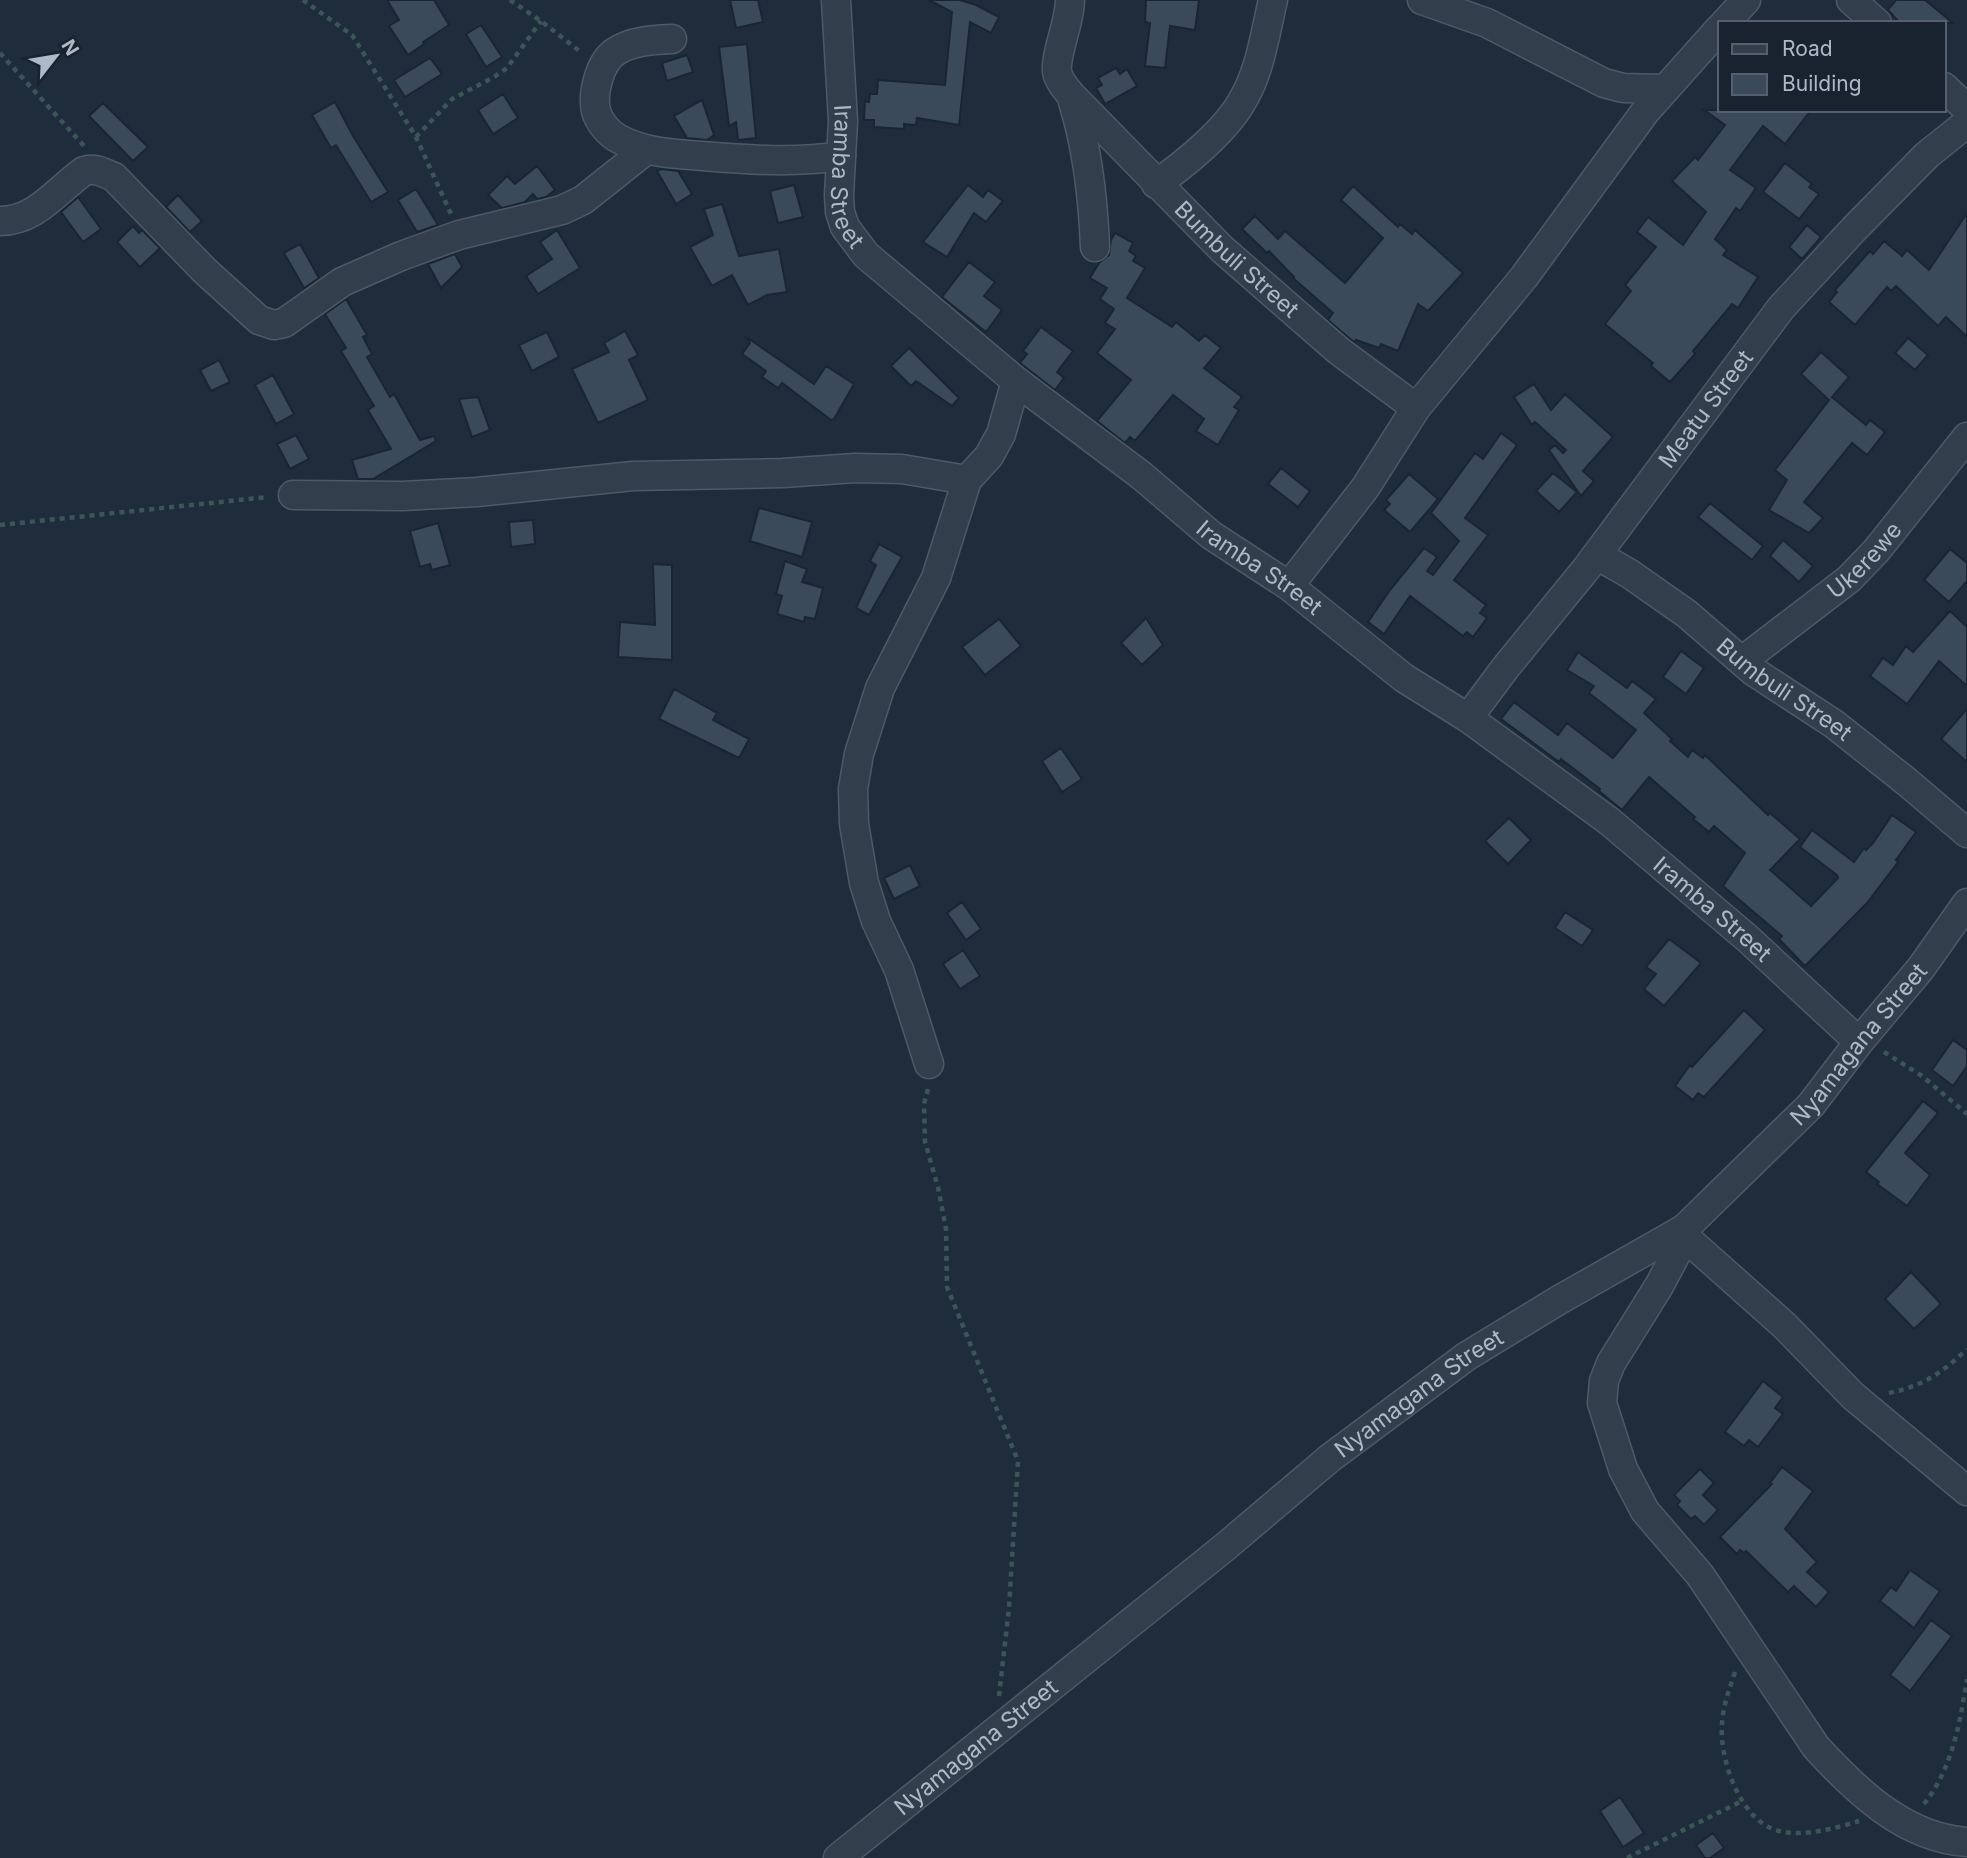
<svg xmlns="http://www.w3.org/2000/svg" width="1967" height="1858" font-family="Inter,sans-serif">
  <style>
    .building { fill: #3b4a5b; stroke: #1b2532; stroke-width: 2 }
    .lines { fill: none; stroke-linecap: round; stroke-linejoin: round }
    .street-casing { stroke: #4e5966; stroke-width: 31 }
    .path { stroke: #3c5657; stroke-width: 4.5; stroke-dasharray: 5 5; stroke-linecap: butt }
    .street { stroke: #333e4c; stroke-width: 28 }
    .labels { text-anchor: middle; stroke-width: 5; stroke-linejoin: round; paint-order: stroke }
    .street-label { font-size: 23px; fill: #aeb9c8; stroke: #192330 }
  </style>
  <rect width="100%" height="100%" fill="#1f2c3c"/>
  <path class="building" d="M387,0H434L449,25L423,42L424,44L408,55L389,26L399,20Z
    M730,0H758L763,22L736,28Z
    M929,0H960L976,5L999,17L991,33L970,22L959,125L917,118L916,125L904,124V129L874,127V120H864L865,101L869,102L870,94H877L878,80L945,85L952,12Z
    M1146,0H1199L1195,30L1170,26L1165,68L1145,66L1150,23L1145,22Z
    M1896,0H1925L1953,23H1900L1888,10Z
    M481,25L502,57L486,67L466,34Z
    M747,44L756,138L738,140L736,122L729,126L719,47Z
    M687,55L693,72L667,81L662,63Z
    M430,58L442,74L405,97L394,80Z
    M1116,68L1120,74L1127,69L1137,86L1105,104L1096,88L1102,85L1098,78Z
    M503,94L518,118L493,134L478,110Z
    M702,100L714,135L707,140L687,138L674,116Z
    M335,102L353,136L388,192L371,202L336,145L331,148L312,115Z
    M103,103L148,147L133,161L89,116Z
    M1704,110H1811L1785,144L1763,126L1730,170L1756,188L1740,211L1736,208L1715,239L1727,250L1723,255L1758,277L1738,308L1732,304L1693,351L1695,354L1670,382L1651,366L1653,363L1605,324L1631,291L1625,285L1656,247L1637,232L1648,217L1683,245L1706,212L1672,181L1695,157L1698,160L1725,125Z
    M1785,163L1812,184L1809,187L1819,194L1799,219L1763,192Z
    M537,166L555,190L546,197L537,199L533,194L525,202L502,208L488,195L507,176L515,184Z
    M661,169L678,171L692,194L676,204L657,171Z
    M794,185L803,217L778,223L770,191Z
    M968,185L983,197L988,190L1003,201L986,222L974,213L947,257L923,242Z
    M1353,186L1398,227L1400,224L1412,234L1415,230L1463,273L1428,311L1418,304L1398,351L1381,344L1379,348L1356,340L1354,342L1349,338L1328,320L1333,313L1293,278L1294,277L1269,251L1267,253L1242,229L1255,216L1278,239L1285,231L1345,283L1383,238L1341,200Z
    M416,189L438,225L417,232L398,200Z
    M178,195L202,221L190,232L166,207Z
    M78,197L101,229L83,242L61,212Z
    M722,204L739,256L779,249L787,292L767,295L748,305L732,275L712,286L690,247L713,235L704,209Z
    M1967,213V337L1946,317L1938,326L1896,286L1891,291L1887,287L1855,325L1829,302L1837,292L1835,290L1870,251L1873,254L1884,241L1902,256L1907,250L1929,270Z
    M1807,225L1821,237L1802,259L1789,247Z
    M133,226L139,233L142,230L160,248L140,267L117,242Z
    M557,230L580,268L538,294L526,276L552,259L540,242Z
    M1115,233L1133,243L1129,251L1136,256L1133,261L1145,268L1127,298L1172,327L1176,322L1199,341L1205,335L1221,348L1204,368L1242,397L1234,407L1239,410L1218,445L1196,431L1204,419L1173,395L1135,441L1130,437L1125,443L1097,421L1131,380L1097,353L1115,329L1105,323L1114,309L1100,299L1107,288L1090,278L1099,263L1109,255L1111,240Z
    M300,244L319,278L304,288L284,253Z
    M455,254L462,267L441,288L428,264Z
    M969,262L995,282L984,296L1002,310L986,332L942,297Z
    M346,299L367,335L363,337L372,354L367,357L390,397L394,394L420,440L434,436L436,441L373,479H358L352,460L391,449L368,410L374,406L341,351L346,348L325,314Z
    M1041,327L1073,351L1057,372L1064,378L1055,390L1020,363L1027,354L1023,351Z
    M625,331L638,355L629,360L648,400L598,423L572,369L609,352L604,343Z
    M547,332L559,357L532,371L519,345Z
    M745,336L814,384L826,366L854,384L834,419L831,420L782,383L778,388L762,377L766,371L742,354L750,343Z
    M1908,338L1928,355L1915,370L1895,353Z
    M909,348L959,398L952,406L916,381L911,386L891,366Z
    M1821,352L1849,377L1832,397L1866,425L1870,420L1885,432L1867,455L1852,443L1804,502L1823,518L1809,533L1769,510L1787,480L1775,470L1829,400L1801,374Z
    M219,360L230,382L211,391L200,370Z
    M273,375L294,414L276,424L255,385Z
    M1534,384L1551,410L1565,394L1613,437L1583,471L1594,481L1581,496L1549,450L1555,445L1563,453L1566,450L1535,422L1532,425L1514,397Z
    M478,397L490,430L472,437L459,399Z
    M1501,433L1517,445L1465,518L1488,535L1454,580L1486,605L1480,613L1487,618L1473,637L1467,632L1463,636L1410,596L1384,634L1368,622L1390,590L1424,548L1437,557L1427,571L1433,575L1459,541L1431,513L1475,453L1483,459Z
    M296,435L309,459L290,469L277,444Z
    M1281,468L1310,491L1298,507L1268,484Z
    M1553,473L1577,492L1559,512L1536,491Z
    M1409,474L1438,499L1410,532L1384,510L1390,504L1386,500Z
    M1710,503L1763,546L1752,560L1698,517Z
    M759,508L812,522L802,557L750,541Z
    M533,520L535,544L511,547L509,522Z
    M438,523L450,565L432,570L430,564L420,567L410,531Z
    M1783,540L1813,566L1799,582L1770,556Z
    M879,544L902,557L869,615L856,608L876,565L870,561Z
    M1950,549L1967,563V581L1949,602L1924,580Z
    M785,561L807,569L802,582L823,588L815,619L805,617L804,622L777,614L782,596L776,594Z
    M653,564L672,565V660L618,657L620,622L655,625Z
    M1950,611L1967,627V686L1939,661L1907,704L1870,676L1883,658L1893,665L1906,646L1913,652Z
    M1146,618L1163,645L1142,665L1121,643Z
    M999,619L1021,646L985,675L962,647Z
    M1681,651L1704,668L1686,694L1663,677Z
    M1578,652L1627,688L1632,681L1656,699L1644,713L1672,739L1670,741L1688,757L1692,750L1703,758L1705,755L1768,815L1770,813L1800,839L1770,870L1811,906L1838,878L1837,875L1800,847L1812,830L1854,862L1864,848L1866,850L1873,843L1892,815L1916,832L1896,860L1898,862L1867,903L1805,966L1779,939L1782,936L1723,886L1745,853L1714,826L1709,832L1693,819L1695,817L1649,777L1622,810L1599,791L1600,789L1561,759L1559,762L1501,719L1514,702L1558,735L1567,723L1613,758L1636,730L1589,693L1594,686L1567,670Z
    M674,689L717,713L713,720L749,739L739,758L659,719Z
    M1967,709V762L1941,739Z
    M1061,748L1082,779L1062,792L1042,761Z
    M1509,818L1531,840L1508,864L1485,841Z
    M910,865L920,886L894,899L884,878Z
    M962,902L981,929L966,940L947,913Z
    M1565,912L1593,930L1582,946L1555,928Z
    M1669,939L1701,963L1664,1006L1644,989L1656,974L1646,967Z
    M963,950L980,976L960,989L943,964Z
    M1744,1010L1765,1030L1704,1097L1698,1093L1693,1100L1675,1086L1690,1065L1692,1067Z
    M1953,1040L1967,1050V1066L1953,1086L1932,1070Z
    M1923,1101L1938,1113L1905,1153L1930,1175L1907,1206L1877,1184L1879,1182L1866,1172Z
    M1911,1272L1941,1304L1914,1329L1885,1299Z
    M1763,1381L1783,1397L1775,1408L1783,1414L1758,1447L1749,1440L1744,1446L1725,1432Z
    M1782,1467L1813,1491L1785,1529L1817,1562L1807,1572L1829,1592L1816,1607L1794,1586L1788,1592L1746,1551L1744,1553L1740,1550L1737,1554L1720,1537L1772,1484L1770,1483Z
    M1700,1469L1714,1483L1703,1495L1718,1510L1704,1525L1695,1516L1691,1519L1677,1505L1680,1501L1674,1495Z
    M1910,1570L1940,1591L1914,1628L1880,1601L1891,1587L1896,1591Z
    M1931,1620L1952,1636L1910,1691L1890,1675Z
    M1620,1797L1644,1833L1623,1847L1600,1811Z
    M1713,1833L1724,1848L1710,1858H1705L1696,1845Z"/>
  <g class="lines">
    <g class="street-casing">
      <g id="street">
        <path id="s1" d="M836,0L843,121L839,195L840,212L845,227L866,255L1016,381L1142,476L1211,535L1289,586L1404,678L1468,718L1609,821L1747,938L1859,1042"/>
        <path id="s2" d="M1070,0C1070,22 1055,54 1057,72C1059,81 1066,89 1072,96L1222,249L1339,351L1416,408"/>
        <path d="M1422,0L1487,23L1604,83L1623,88L1665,89"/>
        <path d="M1851,0L1877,23"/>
        <path d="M1725,23L1746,0"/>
        <path d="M672,39C653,40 631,41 615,52C600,62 592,93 596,111C599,122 609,134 619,139C646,153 674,154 703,156C750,160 795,163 841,156"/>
        <path d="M1944,87L1967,109"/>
        <path d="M1073,102C1088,149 1093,198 1095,247"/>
        <path d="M1156,184C1184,165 1224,132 1241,103C1260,73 1265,34 1273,0"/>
        <path d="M0,221C36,221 57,190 84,171C95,167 104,173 114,177L205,271L259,320L274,325L284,323L342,282L401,256L459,235L562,210L583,200L646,150"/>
        <path d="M293,495L403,496L477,492L633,476L783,473L855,468L902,469L967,480"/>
        <path id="s3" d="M1597,555L1630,574L1687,614L1753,671L1834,724L1907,782L1967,833"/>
        <path d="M1289,586L1365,488L1416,408L1524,277L1645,112L1720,28"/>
        <path id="s4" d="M1742,661L1849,579L1876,551L1967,437"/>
        <path id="s5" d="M1468,718L1506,667L1586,569L1781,308L1854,229L1927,155L1967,123"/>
        <path d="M929,1064L899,970L876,921L864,883L854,824L853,789L859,754L880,688L936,578L967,480L989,456L1001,434L1016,381"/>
        <path d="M1684,1229L1685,1237L1785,1326L1853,1396L1967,1491"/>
        <path d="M1685,1237L1659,1286L1611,1363L1604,1381L1602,1403L1623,1469L1645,1511L1700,1575L1816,1747C1856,1791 1905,1838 1967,1842"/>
        <path id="s6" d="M838,1858L1225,1547L1330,1458L1467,1356L1559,1300L1684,1229L1811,1105L1859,1042L1921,968L1967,903"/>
      </g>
    </g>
    <path class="path" d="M303,0L352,35L416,137L451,214
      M510,0L541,21L582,53
      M0,53L84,146
      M416,137L452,99L494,77L507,68L541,21
      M0,525L268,497
      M1884,1052L1922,1076L1967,1114
      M928,1089L924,1104L925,1142L938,1187L946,1229L947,1287L1018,1461L1009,1608L999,1696
      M1889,1393C1923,1386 1942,1373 1967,1349
      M1735,1672C1729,1690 1723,1706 1722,1724C1719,1760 1741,1822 1779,1831C1804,1837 1836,1828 1859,1821
      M1924,1804C1952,1769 1960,1723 1967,1679
      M1627,1858L1742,1801"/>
    <use href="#street" class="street"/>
  </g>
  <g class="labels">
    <g class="street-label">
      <text dy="8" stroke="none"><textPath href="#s1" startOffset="178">Iramba Street</textPath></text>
      <text dy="8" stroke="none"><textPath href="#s2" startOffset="334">Bumbuli Street</textPath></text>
      <text dy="8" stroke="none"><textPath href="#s5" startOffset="390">Meatu Street</textPath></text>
      <text dy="8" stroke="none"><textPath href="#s4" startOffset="159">Ukerewe</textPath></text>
      <text dy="8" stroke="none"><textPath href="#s1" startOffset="766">Iramba Street</textPath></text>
      <text dy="8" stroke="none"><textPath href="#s3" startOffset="231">Bumbuli Street</textPath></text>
      <text dy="8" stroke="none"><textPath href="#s1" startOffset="1334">Iramba Street</textPath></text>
      <text dy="8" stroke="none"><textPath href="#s6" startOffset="1311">Nyamagana Street</textPath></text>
      <text dy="8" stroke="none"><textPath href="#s6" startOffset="744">Nyamagana Street</textPath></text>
      <text dy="8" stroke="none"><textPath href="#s6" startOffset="177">Nyamagana Street</textPath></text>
    </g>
  </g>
  <rect x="1718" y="21" width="228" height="91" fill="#192330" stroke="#555f6d" stroke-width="2"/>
  <rect x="1732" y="44" width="35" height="10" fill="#333e4c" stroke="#555f6d" stroke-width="2"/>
  <text x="1782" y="56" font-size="21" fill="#aeb9c8">Road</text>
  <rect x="1732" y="74" width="35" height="21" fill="#3b4a5b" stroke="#555f6d" stroke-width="2"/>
  <text x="1782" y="91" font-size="21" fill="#aeb9c8">Building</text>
  <g transform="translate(56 56) rotate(59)" stroke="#192330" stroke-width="5" paint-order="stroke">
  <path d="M0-5L12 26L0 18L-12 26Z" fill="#aeb9c8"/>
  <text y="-10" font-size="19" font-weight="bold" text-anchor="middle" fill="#aeb9c8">N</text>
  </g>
</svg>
